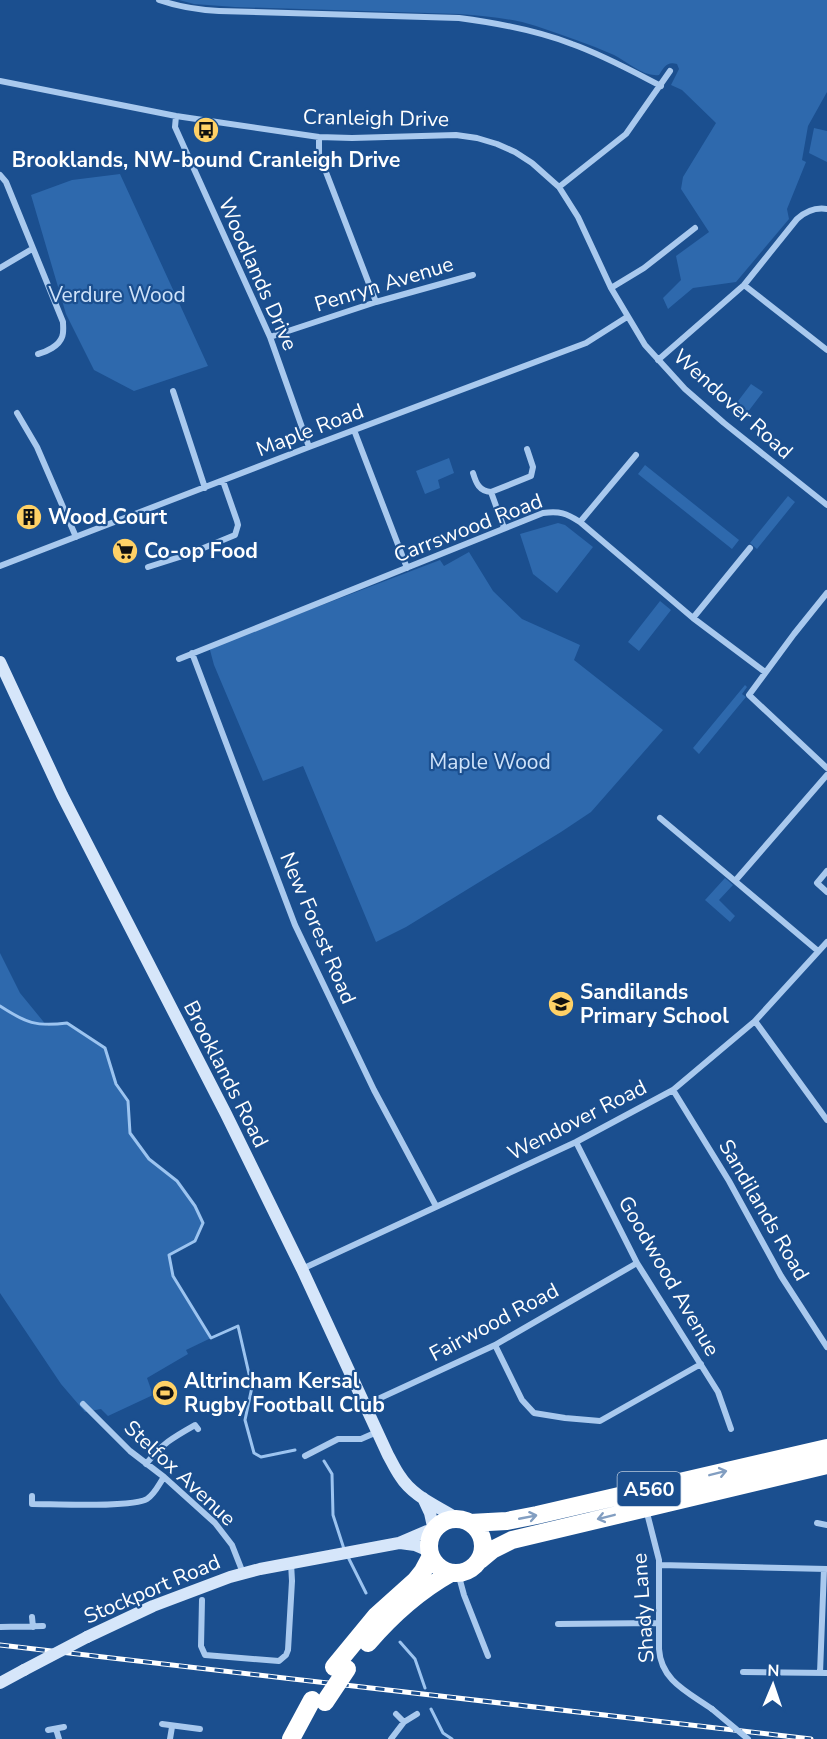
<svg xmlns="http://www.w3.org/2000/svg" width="827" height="1739" font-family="'Nunito Sans',sans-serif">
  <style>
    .green { fill: #2e69ad }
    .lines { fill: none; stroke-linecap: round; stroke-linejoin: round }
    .stream { stroke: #9cc4f0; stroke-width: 3 }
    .street { stroke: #a9c9ee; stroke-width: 6 }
    .secondary { stroke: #d6e6fa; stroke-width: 12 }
    .highway { stroke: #fff; stroke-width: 18 }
    .rail-casing { stroke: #fff; stroke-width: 5 }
    .rail { stroke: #1b4f8f; stroke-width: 3; stroke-dasharray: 9; stroke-linecap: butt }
    .street-bridge { stroke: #a9c9ee; stroke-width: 6 }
    .secondary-bridge { stroke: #d6e6fa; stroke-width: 12 }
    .highway-bridge { stroke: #fff; stroke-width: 18 }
    .oneway { stroke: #829ec1 }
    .labels { text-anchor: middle; stroke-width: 4.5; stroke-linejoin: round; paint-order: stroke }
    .shield { fill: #1b4f8f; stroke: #bbcadd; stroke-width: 1.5 }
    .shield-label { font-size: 20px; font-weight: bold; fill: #fff }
    .street-label { font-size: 21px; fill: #fff; stroke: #1b4f8f }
    .poi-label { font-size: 21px; font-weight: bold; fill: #fff; stroke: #1b4f8f; text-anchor: start }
    .park-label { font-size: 21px; fill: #cfe3fa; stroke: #1b4f8f }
  </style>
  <rect width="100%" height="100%" fill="#1b4f8f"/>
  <path class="green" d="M179,0H827V92L808,126L802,160L806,162L787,209L789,219L736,282L693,288L668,309L663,298L681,280L676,256L709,232L681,189L683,177L716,123L682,90L671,85L679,69L677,64C667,61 664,67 659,75C643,77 628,62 614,55C589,44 562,35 536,26C511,18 485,16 459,14L235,7L194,4Z
    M814,128L827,131V162L809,153Z
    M120,174L208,366L134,391L94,370L66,314L31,195L72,180Z
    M751,384L763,392L744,417L732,409Z
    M449,458L454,473L438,480L440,488L425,494L416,471Z
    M645,465L739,540L732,549L638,474Z
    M788,496L795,502L757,549L750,543Z
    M558,523L565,525L593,547L557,593L533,574L520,534Z
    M469,552L493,591L522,619L580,645L574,660L663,730L591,812L561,832L406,927L376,942L303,766L263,781L214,665L210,650L215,646L440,560L444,566Z
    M660,601L671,610L639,651L628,642Z
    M745,685L747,687L742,694L746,697L699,754L693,748Z
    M725,878L733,885L719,900L735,916L730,922L705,900Z
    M0,953L20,993L47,1026L67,1023L105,1048L116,1084L128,1101L131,1133L149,1159L177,1181L195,1206L203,1223L195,1241L169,1255L173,1276L211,1338L186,1350L188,1354L147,1378L153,1395L108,1416L101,1409L85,1412L61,1384L0,1293Z"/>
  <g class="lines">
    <path class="stream" d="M0,1006C26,1023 36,1027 67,1023L105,1048L116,1084L128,1101L130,1133L149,1159L177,1181L195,1206L203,1223L195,1241L169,1255L173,1276L211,1338L238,1326L252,1387L245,1420L254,1453L261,1457L295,1450
      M324,1461L332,1474L333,1515L344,1549
      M348,1557L366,1593
      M400,1642L415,1659L425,1688
      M431,1709L443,1733L452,1739"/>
    <path class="street" d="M159,0C179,7 198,10 219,11L459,18C497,23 536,30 572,44C603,55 632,71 661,86
      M0,81L176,116L319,137L352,138L456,135L477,138L497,144L515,152L532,163L559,187L578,217L611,288L645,345L685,389L724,423L827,505
      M176,116L175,127L270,337L309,447
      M319,137V154L376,302
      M0,175L6,182L63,322C63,326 64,333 62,337C59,346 46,352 38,354
      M559,187L626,134L670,71
      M0,268L32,249
      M744,285L827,350
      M611,288L644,268L695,228
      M270,337L376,302L473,275
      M658,360L744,285L797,219C806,211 815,207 827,209
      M173,391L205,488
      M17,413L37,447L76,537
      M354,430L407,568
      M473,473C476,483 479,491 491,492L504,528
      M491,492L531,476L533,467L527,449
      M580,522L636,455
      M0,566L309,447L562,352L586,343L627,317
      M148,567L189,554L235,535L238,525L237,521L223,481
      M827,593L794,634L749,695L827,768
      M693,618L750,548
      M192,653L295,925L374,1090L436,1206
      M179,659L543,513C560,511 566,513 580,522L693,618L765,672
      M660,818L735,881
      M827,871L817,883L827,892
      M818,951L735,881L827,775
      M755,1021L827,1120
      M673,1090L729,1181L781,1276L827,1347
      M576,1142L637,1263L718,1392L731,1429
      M302,1269L576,1142L673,1090L755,1021L827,942
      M495,1345L522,1400L534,1413L565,1418L600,1421L701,1364
      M83,1404L130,1451L164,1477L215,1523L232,1545L243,1573
      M365,1405L495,1345L637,1263
      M305,1456L338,1439H361L377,1432
      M146,1464C163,1443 172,1438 195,1425L198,1429
      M32,1496V1504C54,1504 132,1508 147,1499C155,1494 159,1484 164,1477
      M646,1509L659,1560V1649C661,1681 688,1692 712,1709
      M817,1523L827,1525
      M660,1565L827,1569
      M458,1573L464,1595L488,1656
      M202,1600L201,1646L205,1655L279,1661L286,1655L288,1650L292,1581L291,1563
      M32,1617L33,1627
      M558,1624L659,1623
      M0,1627L43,1626
      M743,1672L827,1673
      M820,1673L824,1569
      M396,1714L404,1722
      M162,1724L200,1729
      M56,1729L59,1739
      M48,1730L64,1727
      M170,1739L172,1727
      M391,1739L404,1722L417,1714"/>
    <path class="secondary" d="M0,662L62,795L226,1114L302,1269L388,1455C392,1462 395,1469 400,1476C413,1497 438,1506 458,1519
      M400,1543L415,1545L429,1551
      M87,1637L153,1606L230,1577L260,1569L399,1543L427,1531H434L430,1513L423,1498
      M0,1683L24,1670"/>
    <path class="highway" d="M429 1546a27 27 0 1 1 54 0a27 27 0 1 1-54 0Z
      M470,1523L507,1521L537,1515L827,1448
      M480,1560L492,1550L512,1540L827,1465
      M368,1643C392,1615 419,1591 451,1573
      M334,1667L376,1616L415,1581L423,1571L431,1556
      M291,1739L312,1700"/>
    <g class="rail-casing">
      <path id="rail" d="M0,1645L811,1739"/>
    </g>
    <use href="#rail" class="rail"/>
    <path class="street-bridge" d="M712,1709L748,1739"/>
    <path class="secondary-bridge" d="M24,1670L87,1637"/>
    <path class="highway-bridge" d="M325,1702L347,1669"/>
  </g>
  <defs><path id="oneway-shaft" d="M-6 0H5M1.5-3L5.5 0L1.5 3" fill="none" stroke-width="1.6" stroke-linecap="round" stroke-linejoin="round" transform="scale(1.5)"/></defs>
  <g class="oneway">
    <use href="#oneway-shaft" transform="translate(718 1473) rotate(-14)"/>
    <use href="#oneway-shaft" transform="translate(528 1517) rotate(-11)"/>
    <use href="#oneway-shaft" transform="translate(606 1517) rotate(166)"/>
  </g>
  <defs>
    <g id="bus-disc" transform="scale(1.35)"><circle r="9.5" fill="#ffd166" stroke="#1b4f8f"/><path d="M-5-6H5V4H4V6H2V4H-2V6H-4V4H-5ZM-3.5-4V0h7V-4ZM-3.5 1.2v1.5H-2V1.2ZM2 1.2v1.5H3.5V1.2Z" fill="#111"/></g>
    <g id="building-disc" transform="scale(1.35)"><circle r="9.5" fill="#ffd166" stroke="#1b4f8f"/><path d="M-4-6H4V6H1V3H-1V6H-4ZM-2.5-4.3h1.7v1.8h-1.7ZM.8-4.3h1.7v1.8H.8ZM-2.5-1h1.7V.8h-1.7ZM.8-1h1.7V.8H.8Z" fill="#111"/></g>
    <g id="supermarket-disc" transform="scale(1.35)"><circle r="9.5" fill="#ffd166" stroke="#1b4f8f"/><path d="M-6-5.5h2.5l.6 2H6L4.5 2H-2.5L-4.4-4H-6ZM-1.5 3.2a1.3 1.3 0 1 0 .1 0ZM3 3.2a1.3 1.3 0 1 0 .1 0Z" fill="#111"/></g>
    <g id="school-disc" transform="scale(1.35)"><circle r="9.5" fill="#ffd166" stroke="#1b4f8f"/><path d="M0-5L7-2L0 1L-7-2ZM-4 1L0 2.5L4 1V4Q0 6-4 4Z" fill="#111"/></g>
    <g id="stadium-disc" transform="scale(1.35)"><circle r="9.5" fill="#ffd166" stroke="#1b4f8f"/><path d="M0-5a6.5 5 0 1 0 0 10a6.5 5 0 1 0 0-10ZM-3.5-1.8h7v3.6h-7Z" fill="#111"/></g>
  </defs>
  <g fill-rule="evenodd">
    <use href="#bus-disc" x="206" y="130"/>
    <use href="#building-disc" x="29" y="517"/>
    <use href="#supermarket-disc" x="125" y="551"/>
    <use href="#school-disc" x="561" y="1004"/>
    <use href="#stadium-disc" x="165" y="1393"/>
  </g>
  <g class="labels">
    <rect class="shield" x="617.5" y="1472" width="63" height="34" rx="4.5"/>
    <g class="shield-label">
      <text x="649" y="1496">A560</text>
    </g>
    <g class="street-label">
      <text transform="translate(376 118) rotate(1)" y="7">Cranleigh Drive</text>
      <text transform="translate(258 274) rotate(66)" y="7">Woodlands Drive</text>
      <text transform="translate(384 284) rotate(-17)" y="7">Penryn Avenue</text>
      <text transform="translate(733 404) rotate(42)" y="7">Wendover Road</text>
      <text transform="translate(310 430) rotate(-21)" y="7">Maple Road</text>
      <text transform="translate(468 528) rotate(-21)" y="7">Carrswood Road</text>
      <text transform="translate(318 928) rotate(67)" y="7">New Forest Road</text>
      <text transform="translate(226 1074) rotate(63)" y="7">Brooklands Road</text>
      <text transform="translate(577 1120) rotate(-27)" y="7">Wendover Road</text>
      <text transform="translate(764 1210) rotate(60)" y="7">Sandilands Road</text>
      <text transform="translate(669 1276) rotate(60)" y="7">Goodwood Avenue</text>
      <text transform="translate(494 1322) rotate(-28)" y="7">Fairwood Road</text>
      <text transform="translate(180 1473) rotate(43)" y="7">Stelfox Avenue</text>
      <text transform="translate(152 1589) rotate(-23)" y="7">Stockport Road</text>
      <text transform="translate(643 1608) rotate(-94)" y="7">Shady Lane</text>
    </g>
    <g class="poi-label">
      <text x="206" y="167" text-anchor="middle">Brooklands, NW-bound Cranleigh Drive</text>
      <text x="48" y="524">Wood Court</text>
      <text x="144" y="558">Co-op Food</text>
      <text x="580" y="999">Sandilands<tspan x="580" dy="24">Primary School</tspan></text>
      <text x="184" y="1388">Altrincham Kersal<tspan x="184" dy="24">Rugby Football Club</tspan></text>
    </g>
    <g class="park-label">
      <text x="117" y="302">Verdure Wood</text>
      <text x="490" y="769">Maple Wood</text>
    </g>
  </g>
  <g transform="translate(773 1685) rotate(2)" stroke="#1b4f8f" stroke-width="4.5" paint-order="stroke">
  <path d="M0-4.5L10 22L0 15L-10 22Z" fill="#ffffff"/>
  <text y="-9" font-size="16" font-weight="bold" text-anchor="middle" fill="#ffffff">N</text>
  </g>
</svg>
